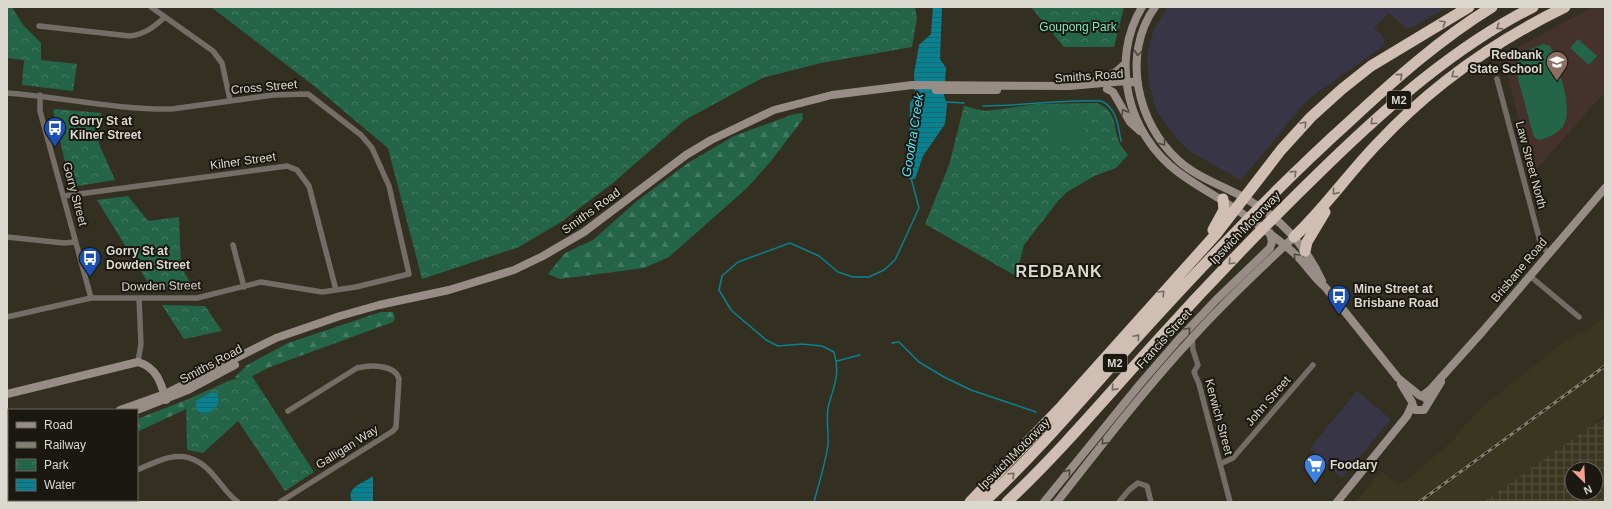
<svg xmlns="http://www.w3.org/2000/svg" width="1612" height="509" font-family="Arial,sans-serif">
  <style>
    .commercial { fill: #373546 }
    .industrial { fill: url(#industrial-grid); fill-rule: evenodd }
    .education { fill: #46322d }
    .built { fill: #3b3620 }
    .forest { fill: url(#forest-firs) }
    .park { fill: url(#park-crowns) }
    .garden { fill: #24654a }
    .water { fill: url(#water-rules) }
    .lines { fill: none; stroke-linecap: round; stroke-linejoin: round }
    .stream { stroke: #088190; stroke-width: 1.5 }
    .street { stroke: #736c67; stroke-width: 5.5 }
    .secondary { stroke: #988d86; stroke-width: 8 }
    .highway { stroke: #d0beb3; stroke-width: 11 }
    .rail-casing { stroke: #827f73; stroke-width: 3 }
    .rail { stroke: #1a1811; stroke-width: 1.5; stroke-dasharray: 4.5; stroke-linecap: butt }
    .oneway { stroke: #756b62 }
    .oneway2 { stroke: #4c4740 }
    .labels { text-anchor: middle; stroke-width: 4; stroke-linejoin: round; paint-order: stroke }
    .shield { fill: #1a1811; stroke: #a09e96; stroke-width: 1 }
    .shield-label { font-size: 11px; font-weight: bold; fill: #dad8cf }
    .park-label { font-size: 12px; fill: #79e7b5; stroke: #1a1811 }
    .poi-label { font-size: 12px; font-weight: bold; fill: #dad8cf; stroke: #1a1811; text-anchor: start }
    .street-label { font-size: 12px; fill: #dad8cf; stroke: #1a1811 }
    .water-label { font-size: 13px; font-style: italic; fill: #54e4fa; stroke: #1a1811 }
    .district-label { font-size: 16px; font-weight: bold; letter-spacing: 1px; fill: #dad8cf; stroke: #1a1811 }
  </style>
  <defs>
    <pattern id="industrial-grid" width="8" height="8" patternUnits="userSpaceOnUse"><rect width="8" height="8" fill="#3b3620"/><path d="M0 4h8M4 0v8" fill="none" stroke="#57523f"/></pattern>
    <pattern id="forest-firs" width="22" height="20" patternUnits="userSpaceOnUse"><rect width="22" height="20" fill="#24654a"/><path d="M5 1l3.5 6h-7zM16 11l3.5 6h-7z" fill="#437a63"/></pattern>
    <pattern id="park-crowns" width="20" height="18" patternUnits="userSpaceOnUse"><rect width="20" height="18" fill="#24654a"/><path d="M2 6a3 3 0 1 1 6 0M12 15a3 3 0 1 1 6 0" fill="none" stroke="#437a63"/></pattern>
    <pattern id="water-rules" width="6" height="5" patternUnits="userSpaceOnUse"><rect width="6" height="5" fill="#088190"/><path d="M0 2.5h6" fill="none" stroke="#1f676f"/></pattern>
  </defs>
  <rect width="100%" height="100%" fill="#343021"/>
  <path class="commercial" d="M1168,7H1447L1411,28H1406L1389,13L1374,28L1382,35L1385,45L1307,100L1241,180L1194,154L1185,147L1175,137L1157,112L1149,85L1147,54L1154,29Z
    M1357,391L1391,419L1342,478L1310,448Z"/>
  <path class="industrial" d="M1605,419V502H1483L1592,425ZM1572,469H1596V493H1572Z"/>
  <path class="education" d="M1593,7H1605V92L1533,173L1504,62L1506,60L1504,55Z"/>
  <path class="built" d="M1605,317V414L1592,425L1483,502H1355L1382,471L1397,485L1408,479L1446,447L1485,404L1540,362L1564,341L1588,329Z"/>
  <path class="forest" d="M802,113L803,119L771,161L748,187L669,257L644,268L560,279L548,274L565,253L593,240L637,201L688,163L734,136L794,114Z
    M381,312H393L395,318L393,322L270,367L252,376L236,379L235,377L247,365L288,343Z
    M186,400V409L137,432V419Z"/>
  <path class="park" d="M7,7H12L23,25L41,43V60L77,64L73,91L22,85L24,60L7,58Z
    M211,7H915L917,18L912,47L821,63L762,78L685,120L613,183L561,222L519,247L422,279L388,148L313,85Z
    M1031,7H1124L1114,47H1064Z
    M1097,103C1117,111 1113,125 1119,142C1121,147 1125,151 1128,155L1116,168L1094,176L1067,192L1058,201L1024,245L1016,276L925,224L949,165L964,106L985,111L1038,104Z
    M55,109L101,113L99,144L115,180L71,187L53,111Z
    M128,196L148,221L179,217L181,267L194,289H152L97,200Z
    M162,305L205,306L222,331L184,339Z
    M252,376L314,472L285,491L238,421L203,453L187,450L186,400L231,380Z"/>
  <path class="garden" d="M1578,39L1597,56L1589,65L1570,48Z
    M1543,44L1550,46L1554,54C1559,71 1574,110 1563,126C1558,134 1547,138 1539,140L1535,138L1533,134L1515,67C1518,52 1530,50 1543,44Z
    M1080,112L1087,140L1054,148L1047,120Z
    M168,276H181V285H168Z"/>
  <path class="water" d="M933,7H942L940,59L946,68L944,95L947,105L945,124L923,156L915,179H909L910,103L915,95L914,74L919,45L931,34Z
    M212,392L217,393L219,403C213,410 210,414 200,413L196,407V401Z
    M373,476V502H352C345,487 364,483 373,476Z"/>
  <g class="lines">
    <path class="stream" d="M945,102L964,103
      M983,106C1023,106 1062,99 1101,101C1117,108 1118,126 1121,141
      M892,343L899,342L919,362L944,377L971,390L1036,412
      M837,361L860,355
      M814,502C819,483 825,465 828,445C829,433 826,421 828,408C833,386 841,377 834,352L822,346L802,344L778,346L766,340L731,310L719,290L722,276L738,262L790,243L819,256L838,272L853,277H869L884,270L895,260L919,208L911,178"/>
    <path class="street" d="M151,7L213,51L222,63L230,100
      M39,26L130,36C145,34 154,27 165,17
      M1497,79L1541,245L1549,254
      M7,93C61,97 118,110 172,109L273,95L308,94L361,135L372,148L389,186L409,274L356,287L322,292L261,282L197,298H91L7,317
      M40,95V111L91,298
      M64,196L287,166L297,170L309,186L336,290
      M7,237L64,243L75,242
      M233,245L244,287
      M1530,276L1579,317
      M1192,338L1193,350L1198,365L1194,372L1199,384L1230,502
      M138,362L141,344L139,298
      M8,429L9,443
      M1220,464L1233,458L1313,365
      M137,470C168,456 190,446 215,477C222,485 229,496 238,502
      M7,476L9,458
      M7,485H9
      M82,500L85,502
      M100,502L101,500
      M280,502L393,431L396,427L399,379C395,364 370,365 357,368L288,411
      M1119,502L1129,490L1138,483L1147,486L1151,502"/>
    <path class="secondary" d="M1142,7C1109,61 1128,135 1178,172C1202,190 1230,203 1254,222C1269,233 1284,243 1297,256C1307,266 1314,278 1325,287L1398,378L1419,395L1426,398L1428,403
      M1155,7C1121,54 1137,124 1179,161C1198,178 1223,186 1245,198C1279,217 1306,246 1322,281
      M1091,83L1116,72L1125,64
      M1107,89L1113,92L1130,122L1140,131
      M936,90H997
      M1401,384L1412,402
      M7,394L138,362C156,367 161,382 166,400
      M1422,396L1430,390L1483,331L1605,188
      M1412,403L1415,410H1424L1441,382
      M120,410L165,394L276,338L340,316L379,305L449,290L514,270L543,256L584,232L686,155L711,140L774,110L832,95L912,85L1069,86L1126,81L1138,83
      M137,410L188,390L235,365
      M7,434H9
      M1044,502L1140,384L1179,339L1216,300L1270,248L1272,242L1270,233
      M1057,502C1101,446 1144,390 1192,338C1224,302 1259,270 1294,237
      M1337,502L1407,416L1412,405"/>
    <path class="highway" d="M1213,230L1224,210L1223,199
      M1294,237C1324,209 1348,174 1377,144C1430,87 1495,41 1565,7
      M1305,251L1307,242L1325,212
      M970,502L1062,406L1217,233L1281,150L1311,117L1342,89L1371,66L1469,7
      M984,502C1044,446 1096,382 1152,321C1215,252 1280,184 1350,121C1394,80 1440,39 1492,7
      M1007,502C1060,452 1107,396 1156,342C1211,281 1269,221 1328,164C1389,105 1456,46 1533,7"/>
    <g class="rail-casing">
      <path id="rail" d="M1419,502L1605,366"/>
    </g>
    <use href="#rail" class="rail"/>
  </g>
  <defs><path id="oneway-chevron" d="M-2-3.5L2.5 0L-2 3.5" fill="none" stroke-width="1.6" stroke-linecap="round" stroke-linejoin="round"/></defs>
  <g class="oneway">
    <use href="#oneway-chevron" transform="translate(1443 23) rotate(-31)"/>
    <use href="#oneway-chevron" transform="translate(1499 27) rotate(147)"/>
    <use href="#oneway-chevron" transform="translate(1454 75) rotate(143)"/>
    <use href="#oneway-chevron" transform="translate(1400 76) rotate(-40)"/>
    <use href="#oneway-chevron" transform="translate(1373 122) rotate(138)"/>
    <use href="#oneway-chevron" transform="translate(1304 124) rotate(-47)"/>
    <use href="#oneway-chevron" transform="translate(1294 173) rotate(-44)"/>
    <use href="#oneway-chevron" transform="translate(1335 192) rotate(129)"/>
    <use href="#oneway-chevron" transform="translate(1231 262) rotate(134)"/>
    <use href="#oneway-chevron" transform="translate(1162 293) rotate(-47)"/>
    <use href="#oneway-chevron" transform="translate(1137 337) rotate(-49)"/>
    <use href="#oneway-chevron" transform="translate(1114 388) rotate(132)"/>
    <use href="#oneway-chevron" transform="translate(1012 475) rotate(-44)"/>
  </g>
  <g class="oneway2">
    <use href="#oneway-chevron" transform="translate(1138 53) rotate(97)"/>
    <use href="#oneway-chevron" transform="translate(1124 112) rotate(-119)"/>
    <use href="#oneway-chevron" transform="translate(1163 143) rotate(52)"/>
    <use href="#oneway-chevron" transform="translate(1296 256) rotate(-135)"/>
    <use href="#oneway-chevron" transform="translate(1188 330) rotate(-47)"/>
    <use href="#oneway-chevron" transform="translate(1104 442) rotate(128)"/>
    <use href="#oneway-chevron" transform="translate(1068 472) rotate(-51)"/>
  </g>
  <defs>
    <g id="school-pin" transform="scale(1.15)"><path d="M0 17L-7.5 6A9.5 9.5 0 1 1 7.5 6Z" fill="#8d6e63" stroke="#1a1811"/><path d="M0-5L7-2L0 1L-7-2ZM-4 1L0 2.5L4 1V4Q0 6-4 4Z" fill="#fff"/></g>
    <g id="bus-pin" transform="scale(1.15)"><path d="M0 17L-7.5 6A9.5 9.5 0 1 1 7.5 6Z" fill="#1a4fb4" stroke="#1a1811"/><path d="M-5-6H5V4H4V6H2V4H-2V6H-4V4H-5ZM-3.5-4V0h7V-4ZM-3.5 1.2v1.5H-2V1.2ZM2 1.2v1.5H3.5V1.2Z" fill="#fff"/></g>
    <g id="supermarket-pin" transform="scale(1.15)"><path d="M0 17L-7.5 6A9.5 9.5 0 1 1 7.5 6Z" fill="#3f7fe0" stroke="#1a1811"/><path d="M-6-5.5h2.5l.6 2H6L4.5 2H-2.5L-4.4-4H-6ZM-1.5 3.2a1.3 1.3 0 1 0 .1 0ZM3 3.2a1.3 1.3 0 1 0 .1 0Z" fill="#fff"/></g>
  </defs>
  <g fill-rule="evenodd">
    <use href="#school-pin" x="1557" y="62"/>
    <use href="#bus-pin" x="55" y="128"/>
    <use href="#bus-pin" x="90" y="258"/>
    <use href="#bus-pin" x="1339" y="296"/>
    <use href="#supermarket-pin" x="1315" y="465"/>
  </g>
  <g class="labels">
    <g class="shield">
      <rect x="1387" y="91" width="24" height="18" rx="3"/>
      <rect x="1103" y="354" width="24" height="18" rx="3"/>
    </g>
    <g class="shield-label">
      <text x="1399" y="104">M2</text>
      <text x="1115" y="367">M2</text>
    </g>
    <g class="park-label">
      <text x="1078" y="31">Goupong Park</text>
    </g>
    <g class="poi-label">
      <text x="1542" y="59" text-anchor="end">Redbank<tspan x="1542" dy="14">State School</tspan></text>
      <text x="70" y="125">Gorry St at<tspan x="70" dy="14">Kilner Street</tspan></text>
      <text x="106" y="255">Gorry St at<tspan x="106" dy="14">Dowden Street</tspan></text>
      <text x="1354" y="293">Mine Street at<tspan x="1354" dy="14">Brisbane Road</tspan></text>
      <text x="1330" y="469">Foodary</text>
    </g>
    <g class="street-label">
      <text transform="translate(1089 76) rotate(-4)" y="4">Smiths Road</text>
      <text transform="translate(264 87) rotate(-5)" y="4">Cross Street</text>
      <text transform="translate(243 161) rotate(-8)" y="4">Kilner Street</text>
      <text transform="translate(1531 165) rotate(75)" y="4">Law Street North</text>
      <text transform="translate(75 194) rotate(75)" y="4">Gorry Street</text>
      <text transform="translate(591 211) rotate(-36)" y="4">Smiths Road</text>
      <text transform="translate(1245 228) rotate(-46)" y="4">Ipswich Motorway</text>
      <text transform="translate(1519 270) rotate(-50)" y="4">Brisbane Road</text>
      <text transform="translate(161 286) rotate(-1)" y="4">Dowden Street</text>
      <text transform="translate(1164 339) rotate(-48)" y="4">Francis Street</text>
      <text transform="translate(211 364) rotate(-28)" y="4">Smiths Road</text>
      <text transform="translate(1268 401) rotate(-49)" y="4">John Street</text>
      <text transform="translate(1219 417) rotate(75)" y="4">Kerwich Street</text>
      <text transform="translate(347 447) rotate(-32)" y="4">Galligan Way</text>
      <text transform="translate(1014 454) rotate(-45)" y="4">Ipswich Motorway</text>
    </g>
    <g class="water-label">
      <text transform="translate(912 135) rotate(-81)" y="5">Goodna Creek</text>
    </g>
    <g class="district-label">
      <text x="1059" y="277">REDBANK</text>
    </g>
  </g>
  <rect width="1612" height="509" fill="none" stroke="#dad8cf" stroke-width="16"/>
  <rect x="8" y="409" width="130" height="92" fill="#1a1811" stroke="#67655d"/>
  <rect x="16" y="422" width="20" height="6" fill="#988d86" stroke="#67655d"/>
  <text x="44" y="429" font-size="12" fill="#dad8cf">Road</text>
  <rect x="16" y="442" width="20" height="6" fill="#827f73" stroke="#67655d"/>
  <text x="44" y="449" font-size="12" fill="#dad8cf">Railway</text>
  <rect x="16" y="459" width="20" height="12" fill="url(#park-crowns)" stroke="#67655d"/>
  <text x="44" y="469" font-size="12" fill="#dad8cf">Park</text>
  <rect x="16" y="479" width="20" height="12" fill="url(#water-rules)" stroke="#67655d"/>
  <text x="44" y="489" font-size="12" fill="#dad8cf">Water</text>
  <g transform="translate(1584 481) rotate(156)"><circle r="19" fill="#1a1811" stroke="#67655d"/>
  <path d="M0-3L7 15L0 10L-7 15Z" fill="#f59d8f"/>
  <text y="-6" font-size="11" font-weight="bold" text-anchor="middle" fill="#dad8cf">N</text>
  </g>
</svg>
